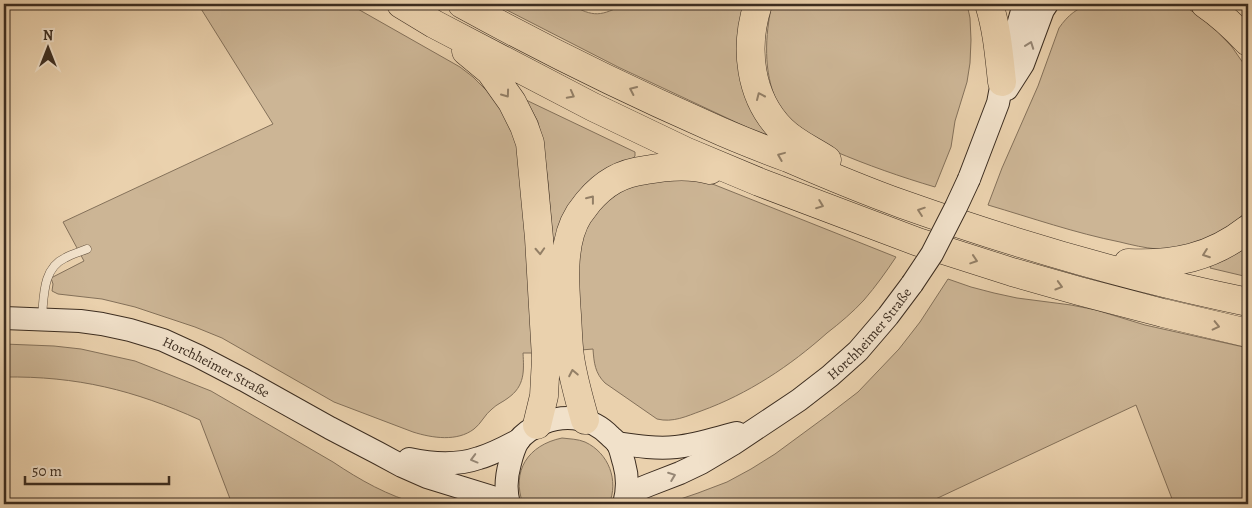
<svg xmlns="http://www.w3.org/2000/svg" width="1252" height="508" font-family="Alegreya,serif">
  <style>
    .green { fill: #ccb595; stroke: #84715a }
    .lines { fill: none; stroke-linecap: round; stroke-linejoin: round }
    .lane-casing { stroke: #685643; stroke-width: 9 }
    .secondary-casing { stroke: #3c2d20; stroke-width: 24 }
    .highway-casing { stroke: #3c2d20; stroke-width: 29 }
    .lane { stroke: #f1e1ca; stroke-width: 8 }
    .secondary { stroke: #f1e1ca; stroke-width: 22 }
    .highway { stroke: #ead1ad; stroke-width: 28 }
    .secondary-bridge-casing { stroke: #3c2d20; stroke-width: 24; stroke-linecap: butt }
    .secondary-bridge { stroke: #f1e1ca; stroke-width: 22 }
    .oneway { stroke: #968775 }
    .oneway2 { stroke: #937f66 }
    .labels { text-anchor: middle; stroke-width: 5; stroke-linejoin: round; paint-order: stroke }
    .street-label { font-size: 14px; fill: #3c2d20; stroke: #f1e1ca }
  </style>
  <rect width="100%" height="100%" fill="#ead1ad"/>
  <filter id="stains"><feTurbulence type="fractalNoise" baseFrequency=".004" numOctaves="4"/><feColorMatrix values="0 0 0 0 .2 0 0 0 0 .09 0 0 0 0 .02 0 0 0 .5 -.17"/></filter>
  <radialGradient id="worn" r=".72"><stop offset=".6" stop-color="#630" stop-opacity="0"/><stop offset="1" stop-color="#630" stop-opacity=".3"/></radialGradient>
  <path class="green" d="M198,4H349L460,67L473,77L497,101L520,146L539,353H523C524,371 525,386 508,398C503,402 497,404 492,409C485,414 481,424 474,429C457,442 432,438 413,432L334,402L222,338L195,327L135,307L102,299L58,294L52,291L53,284L51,278L84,261L63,222L273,124Z
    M495,4H570C594,18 601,16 625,4H745L774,140L618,67Z
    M772,4H967L970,18L971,40L970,63L967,82L955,121L951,147L935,187C901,177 867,165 834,151C822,146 809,141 800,133C795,129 792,123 788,118C785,113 780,108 777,102C763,72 765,35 772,4Z
    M1091,4H1181L1201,17L1217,31L1232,47L1248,70V209C1235,223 1221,235 1202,242C1192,246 1169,249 1157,249C1145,248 1132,245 1120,242C1075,233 1032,218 988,205L1002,168L1038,86L1059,28C1068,15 1077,8 1091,4Z
    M526,100L635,152V156L554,255L548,182L544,152L538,122Z
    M649,175L705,181L896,257C886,272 876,286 864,300C853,312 840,323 827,333C790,366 748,394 701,411C687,416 673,423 657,419L605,383C595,373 594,363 593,349L581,350L577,245L597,206Z
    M1248,247V277L1210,268L1212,264L1224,260Z
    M948,279L971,287L994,293L1017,298L1071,305L1096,310L1145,325L1248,348V504H1174L1136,405L925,504H666L698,493L727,482L751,469L775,454L828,415L858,392L899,349L920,322Z
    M4,344L54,346L81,349L135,361L211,391L333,462C360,480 388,496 419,504H232L200,420C134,390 77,376 4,377Z
    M562,438C570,439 578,439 585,442C609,453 619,481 609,504H523C511,471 528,445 562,438Z"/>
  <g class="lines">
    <g class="lane-casing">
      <path id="lane" d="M42,316C44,295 43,268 65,258C72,254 80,252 87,249"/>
    </g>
    <g class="secondary-casing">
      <g id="secondary">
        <path d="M1007,89L1023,64L1043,10L1047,4"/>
        <path d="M969,179L998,103L1002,82L1024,4"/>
        <path id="s1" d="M4,318L80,321L102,324L130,330L163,340L198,356L244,380L330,428L378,453L402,466L427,477L508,502"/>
        <path d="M617,443C637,446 656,449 676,447C697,445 717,438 737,433"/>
        <path d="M409,459C432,464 456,466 479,458C493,454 506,447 519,440"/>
        <path id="s2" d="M627,494L649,485L680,473L701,463L733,444L799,400L830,376L858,351L888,316L912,284"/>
        <path d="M509,504C505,490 506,477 510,463C512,455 514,448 518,441C524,433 534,427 543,423C566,414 592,417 610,436C613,439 616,441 618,444C621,450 622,457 624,463C628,477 628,490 624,504"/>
      </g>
    </g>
    <g class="highway-casing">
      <path id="highway" d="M401,4L434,24L593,107L685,151L759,182L918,242L1012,272L1079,291L1163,313L1248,333
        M462,4C542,48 625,89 709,126C735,138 761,148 788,158C825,174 863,190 902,204C1015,244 1131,278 1248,302
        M758,4C744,47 749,97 782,130C795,143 812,150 827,160
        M989,4C997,29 999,55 1002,82
        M1205,4C1221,15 1235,28 1248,42
        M466,51L490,71L512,102L524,126L530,143L539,238L546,358L544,396L537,425
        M1128,263C1174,265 1211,258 1248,229
        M585,420C579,399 573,378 570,357C568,343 568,329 567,315C565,284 561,242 579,214C582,210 585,206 588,202C604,183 621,173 646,170C668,166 689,164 710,170"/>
    </g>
    <use href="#lane" class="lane"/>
    <use href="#secondary" class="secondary"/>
    <use href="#highway" class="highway"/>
    <g class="secondary-bridge-casing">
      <path id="secondary-bridge" d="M912,284L932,254L956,207L969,179"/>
    </g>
    <use href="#secondary-bridge" class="secondary-bridge"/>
  </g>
  <defs><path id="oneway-chevron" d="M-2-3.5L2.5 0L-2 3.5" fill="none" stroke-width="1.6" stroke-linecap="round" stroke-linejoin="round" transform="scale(1.25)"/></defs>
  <g class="oneway">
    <use href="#oneway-chevron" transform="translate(1030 45) rotate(-70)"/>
    <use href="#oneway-chevron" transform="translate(474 459) rotate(165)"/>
    <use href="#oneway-chevron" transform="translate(672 476) rotate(-21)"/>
  </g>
  <g class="oneway2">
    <use href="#oneway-chevron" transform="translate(633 90) rotate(-155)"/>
    <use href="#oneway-chevron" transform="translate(506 94) rotate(54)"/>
    <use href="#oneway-chevron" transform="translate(571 95) rotate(28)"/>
    <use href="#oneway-chevron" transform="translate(760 96) rotate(-114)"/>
    <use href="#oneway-chevron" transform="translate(781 156) rotate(-158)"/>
    <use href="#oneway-chevron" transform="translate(591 199) rotate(-52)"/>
    <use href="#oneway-chevron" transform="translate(820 205) rotate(21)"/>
    <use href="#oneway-chevron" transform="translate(921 211) rotate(-161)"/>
    <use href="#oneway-chevron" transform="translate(540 251) rotate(87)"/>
    <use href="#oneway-chevron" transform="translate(1206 254) rotate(160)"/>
    <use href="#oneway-chevron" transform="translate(974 260) rotate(18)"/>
    <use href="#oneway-chevron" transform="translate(1059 286) rotate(16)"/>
    <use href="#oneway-chevron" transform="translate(1216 326) rotate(13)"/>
    <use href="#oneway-chevron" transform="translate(573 373) rotate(-101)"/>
  </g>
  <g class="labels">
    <g class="street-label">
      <text dy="5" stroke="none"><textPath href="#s2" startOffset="294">Horchheimer Straße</textPath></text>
      <text dy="5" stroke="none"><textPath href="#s1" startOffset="221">Horchheimer Straße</textPath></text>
    </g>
  </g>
  <rect width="1252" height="508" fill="none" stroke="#ead1ad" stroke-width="20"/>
  <rect x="5" y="5" width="1242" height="498" fill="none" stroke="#3c2d20" stroke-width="2.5"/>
  <rect x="10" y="10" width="1232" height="488" fill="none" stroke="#3c2d20"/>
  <g transform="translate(48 48)" stroke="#f1e1ca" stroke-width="4" paint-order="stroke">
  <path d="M0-4L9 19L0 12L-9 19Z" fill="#3c2d20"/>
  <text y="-8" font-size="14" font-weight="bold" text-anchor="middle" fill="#3c2d20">N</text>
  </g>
  <path d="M25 476v8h144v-8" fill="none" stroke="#3c2d20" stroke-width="2.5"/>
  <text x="32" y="476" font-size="15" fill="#3c2d20" stroke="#f1e1ca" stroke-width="4" paint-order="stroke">50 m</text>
  <rect width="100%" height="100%" filter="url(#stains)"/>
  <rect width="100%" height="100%" fill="url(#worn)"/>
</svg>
